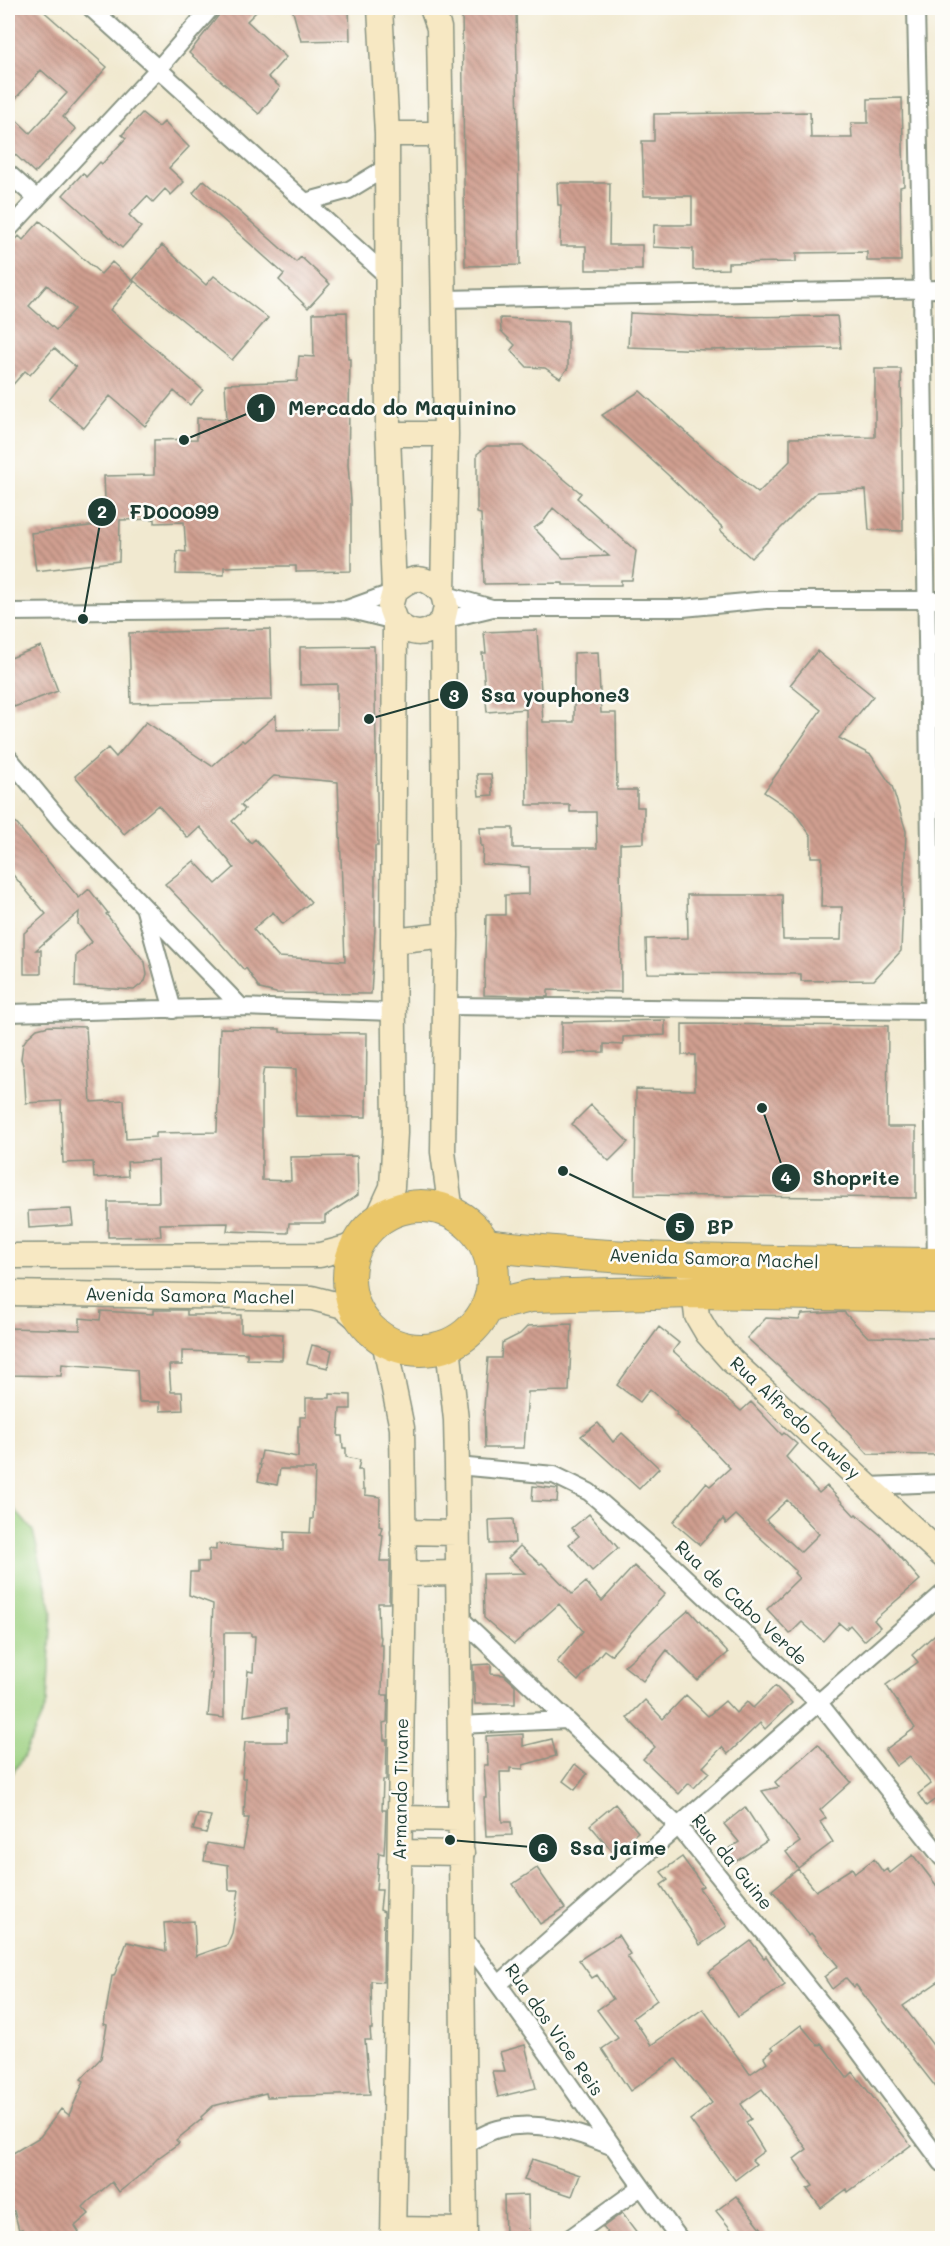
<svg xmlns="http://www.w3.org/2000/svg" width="950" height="2246" font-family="Mali,sans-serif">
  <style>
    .park { fill: #9bd080; stroke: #5d865a; stroke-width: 1.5 }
    .building { fill: url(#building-back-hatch); fill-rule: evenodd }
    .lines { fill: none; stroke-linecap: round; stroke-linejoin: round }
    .street-casing { stroke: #889382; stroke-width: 20 }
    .secondary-casing { stroke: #889382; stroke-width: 27 }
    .highway-casing { stroke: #889382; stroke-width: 34 }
    .street { stroke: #fff; stroke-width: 16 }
    .secondary { stroke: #f7e8c3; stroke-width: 24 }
    .highway { stroke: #eac669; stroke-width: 32 }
    .labels { text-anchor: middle; stroke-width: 5; stroke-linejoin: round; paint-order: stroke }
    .street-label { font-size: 18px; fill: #1f3d34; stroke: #fdfcf7 }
    .leader { fill: none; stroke: #1f3d34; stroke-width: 2 }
    .callout-dot { fill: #1f3d34; stroke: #fdfcf7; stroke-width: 2 }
    .mark-label { font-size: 18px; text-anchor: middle; font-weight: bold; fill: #fff }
    .callout-label { font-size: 20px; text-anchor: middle; font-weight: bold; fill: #1f3d34; stroke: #fdfcf7; stroke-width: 5; stroke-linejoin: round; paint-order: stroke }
  </style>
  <defs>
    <pattern id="building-back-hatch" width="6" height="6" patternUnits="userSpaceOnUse" patternTransform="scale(1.5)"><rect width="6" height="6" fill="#d09f90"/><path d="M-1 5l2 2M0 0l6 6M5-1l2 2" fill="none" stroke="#a88376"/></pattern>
  </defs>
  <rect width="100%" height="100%" fill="#fdfcf7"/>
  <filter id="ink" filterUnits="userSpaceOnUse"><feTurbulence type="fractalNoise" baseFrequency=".0167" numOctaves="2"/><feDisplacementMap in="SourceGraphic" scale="12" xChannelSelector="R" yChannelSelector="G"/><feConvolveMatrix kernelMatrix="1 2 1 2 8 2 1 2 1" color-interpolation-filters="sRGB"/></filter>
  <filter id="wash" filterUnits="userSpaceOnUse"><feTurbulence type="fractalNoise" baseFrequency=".008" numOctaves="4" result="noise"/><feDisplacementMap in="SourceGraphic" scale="24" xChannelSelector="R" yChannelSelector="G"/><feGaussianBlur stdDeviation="1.35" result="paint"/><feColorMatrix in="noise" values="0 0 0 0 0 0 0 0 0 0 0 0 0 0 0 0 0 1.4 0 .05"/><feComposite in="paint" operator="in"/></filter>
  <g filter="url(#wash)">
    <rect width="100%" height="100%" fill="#f1e9d0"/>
    <path class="park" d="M8,1502L33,1531L52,1612L47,1704L24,1756L8,1780Z"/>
    <g id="blocks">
      <path class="building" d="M8,8H40L107,67L63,117L76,129L35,173L8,148V112L30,133L67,93L41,70L8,107Z
        M221,8H260L247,21L286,57L268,77L280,87L259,114L189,53L219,15Z
        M292,8H349L350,40L301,41Z
        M462,8H516L520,265L465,266Z
        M902,98L904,186L900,187L901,261H867V252L796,253V262L728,263V269L693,270V249L653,247L654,225H692V196H644L642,141H654V114L810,112L811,138H852L851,123H868V99Z
        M142,113L159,127L164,122L189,147L169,168L184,182L171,195L165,189L153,202L147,196L129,215L141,227L122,248L63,195L83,173L86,177L100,162L102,164L126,138L122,135Z
        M204,180L296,262L301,257L330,284L308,308L279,280L284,274L193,193Z
        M557,183H610L609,245H642V270H586V246H560L561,205H558Z
        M40,221L101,274L112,262L134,282L110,310L203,390L190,405L174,391L145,426L110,396L84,428L49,400L76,367L54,348L30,375L25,371L8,390V249L19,236L23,240ZM47,285L75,309L56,330L29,306Z
        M162,245L206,285L214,276L268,318L232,360L133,280Z
        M347,312L348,359H350L348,465L351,501V571L296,572V566H268L224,567V575L176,574L177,551L186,552L184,522L155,523V519L120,520L119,561L36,571L31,533L106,524L104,476L154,475V440L197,439V418L227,419L225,384L297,381L299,356L314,357L313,313Z
        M630,313L707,317L837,316L841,348L708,350L628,347Z
        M500,318L568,321V368L560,378L545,368L527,367L511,350L515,345L501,331Z
        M875,369H901L903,531L869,530L866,490L817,492L751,558L720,530L723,528L667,474L602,415L640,391L703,448L758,493L790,461V438L875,437Z
        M487,446H524L581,493L577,498L636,551L632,580H621V585H563V583L484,584L481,514L477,513V454ZM553,508L609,556L563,558L534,528L544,521Z
        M270,629L272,700L131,703L129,633Z
        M537,630L543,722H574V653L598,652L601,713H616L617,790H637V807H644V843L620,844L621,992L548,990V997L484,995L486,915H505V895L529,894V867L482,864L483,846H481L480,828H513V848H597L596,812H570V805H527L526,709L487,712L482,653H486L484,632Z
        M41,646L58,691L14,707L8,689V659Z
        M374,646L378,846H375V928L371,994L276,993L260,989L246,968L244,970L202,922L165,884L194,861L216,884L234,868L229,861L200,827L188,838L158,805L124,834L75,776L108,748L116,757L146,722L212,766L242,740L244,742L276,715V730L337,729V684L300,685V647ZM274,776L338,782L345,961L278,957L253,929L273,912L283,924L311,902L255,839L251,843L232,821L245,809L241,805Z
        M817,651L873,696L839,738L871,755L892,786L906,831L901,951L874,980L801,981V974L647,973L646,939L688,938L687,895H782L783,940H841L842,907H821L822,857H811V836L794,812L764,792L821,710L790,685Z
        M477,774H491L493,795L479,796Z
        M8,814L79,898L89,889L108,913L106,914L145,962L147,975L145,981L134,990L75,987L76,955L92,942L78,924L79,912L36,950H41V974H24V933L46,914L8,869Z
        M665,1020V1035L623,1037V1045L604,1044V1052L562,1053V1022Z
        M682,1024L888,1026L887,1127H916V1198L635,1195L636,1089L695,1090V1055H682Z
        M49,1026L86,1027L91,1102L124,1100L126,1139L156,1137V1133L217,1132L220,1028L280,1029V1032L367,1033L366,1117L296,1116V1069L264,1068L262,1078V1180L291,1181L290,1157L357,1156L358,1195L325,1216V1223H289L288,1233L227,1231L228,1223L160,1224L161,1236L108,1237V1202H159L158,1160L127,1162L128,1176L94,1178L93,1162L63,1163L61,1101L26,1103L24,1068L21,1059L23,1044L27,1038L37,1029Z
        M591,1105L628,1142L609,1161L572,1124Z
        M71,1209L73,1225L29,1228L28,1211Z
        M153,1310H187V1315H241V1332L283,1334L282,1360L247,1359V1353L182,1351V1365H169L171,1392H182L183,1410L160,1411V1402H139L137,1370L62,1364L61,1376L8,1375V1328L80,1330V1318L100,1320L101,1311L153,1314Z
        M844,1312L868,1337L942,1338V1455L868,1454L828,1411L747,1338L766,1318L799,1320L802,1314Z
        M572,1324L569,1391L528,1392L524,1448H485L484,1408L488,1358H501L502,1343L520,1334L528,1326Z
        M659,1327L679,1343L673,1351L741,1411L751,1402L782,1435L784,1433L797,1444L786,1457L819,1493L827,1486L855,1516L856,1514L883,1537L920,1580L874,1620L880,1627L864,1641L850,1625L846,1629L839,1623L823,1641L802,1622L790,1634L767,1609L799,1578L794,1573L796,1571L736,1515L726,1524L723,1519L700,1545L673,1522L706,1483L710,1486L730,1468L698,1434L676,1415L677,1413L650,1389L640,1402L617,1385ZM787,1500L819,1534L801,1552L766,1520Z
        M312,1345L332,1350L328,1368L307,1363Z
        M330,1394L351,1395V1409H340L338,1436H342L343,1448H346V1457L360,1460L358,1470H362L363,1489H365V1495L380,1497L379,1526L382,1527L380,1534L383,1535L380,1561H390L389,1603H378L379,1636L381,1637L380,1645H383L382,1695H388L387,1722L383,1723L384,1740H387L386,1780H383L382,1810H386L385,1836L384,1854L379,1853L376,1890H382L380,1910L384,1912L383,1982L371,1981L372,2029H370L371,2040H365L370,2094L267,2097L266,2093L213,2106L201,2117L202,2119L176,2140L179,2143L158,2158L143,2173L119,2192L112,2182L89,2201L83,2207L89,2214L75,2226L79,2232L70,2238H28L22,2229L19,2230L14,2211L8,2210V2156L40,2137L61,2109L69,2115L84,2081L81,2079L101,2058L107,2025L104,2024L112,1976H114L127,1942L166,1951L164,1923L194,1921L196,1956L227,1945L232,1933L239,1890H229L228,1865L204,1861L207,1843L243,1849L249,1818H244L246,1778H242L245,1742H287V1715H285V1709L244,1716L248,1671L253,1672L255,1636H251V1633H224V1718L208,1716L212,1673H210L213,1604L189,1595L190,1572H198V1562H209V1549L216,1550V1544L284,1550V1532L310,1533L311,1519H313L315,1469H280L277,1485L258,1481L261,1465H259L262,1451L298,1457V1426H300V1417H306V1398H330Z
        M598,1423L613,1442L622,1433L659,1468L639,1489L581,1436Z
        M533,1486L558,1489L557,1502L532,1501Z
        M589,1514L618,1548L592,1571L569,1544L579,1536L572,1528Z
        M513,1519L515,1543L490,1544L489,1520Z
        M520,1546L540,1564L542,1563L572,1594L586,1582L602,1601L634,1566L665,1594L611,1655L604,1650L578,1681L557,1662L583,1631L559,1604L514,1644L484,1618L483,1574L525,1573L508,1558Z
        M689,1610L728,1653L697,1680L667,1650L643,1681L624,1666Z
        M942,1628V1799L940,1796L926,1806L918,1794L931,1784L910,1756L896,1766L885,1750L915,1728L886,1685L918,1662L912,1655Z
        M491,1664V1674L504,1675L515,1685V1704H475L473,1665Z
        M775,1686L792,1703L765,1729L760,1723L728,1754L722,1747L703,1767L709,1772L694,1788L689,1783L679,1794L643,1759L655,1747L627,1718L645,1700L663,1719L686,1695L708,1716L725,1701L736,1713L747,1702L753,1708Z
        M523,1734V1746L552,1739L556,1756L523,1765V1769L510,1768V1772H500L502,1822H511L512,1835L486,1836L484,1798H486L484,1765H488L486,1736Z
        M818,1744L851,1782L820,1810L826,1818L820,1822L833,1842L798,1868L786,1852L800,1842L762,1791L779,1787L775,1782Z
        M575,1764L587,1774L575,1790L563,1781Z
        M615,1804L638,1832L613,1852L590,1825Z
        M745,1807L767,1841L735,1862L727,1850L739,1842L724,1824Z
        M198,1814L211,1816L206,1833L193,1830Z
        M913,1855L937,1886L942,1881V1979L903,2006L942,2057V2095L856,1985L854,1987L846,1978L832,1989L824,1977L838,1966L811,1933L809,1935L772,1890L798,1869L816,1891L852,1868L855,1873L874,1859L883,1872L887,1869L890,1873Z
        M682,1857L703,1886L699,1888L727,1926L700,1945L661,1885L668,1880L661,1872Z
        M537,1868L565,1908L540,1924L513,1884Z
        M618,1935L630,1954L627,1956L657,2000L633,2018L651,2045L703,2009L750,2074L767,2062L764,2057L774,2049L772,2047L801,2025L818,2046L821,2043L847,2078L853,2072L911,2145L848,2192L847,2189L821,2208L807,2189L813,2186L794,2159L807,2149L762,2089L741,2104L751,2119L746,2122L764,2151L752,2160L756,2164L735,2180L690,2120L712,2103L676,2059L630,2091L602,2049L618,2038L597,2010L613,1999L597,1975L592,1978L579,1960Z
        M751,1941L764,1958L766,1956L785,1985L738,2017L709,1972Z
        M525,2045L536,2088L498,2097L492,2071H505L500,2052Z
        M532,2159L580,2175L572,2196L524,2180Z
        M528,2195L529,2238H505L504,2196Z
        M736,2196L769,2238H738L716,2211Z
        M622,2213L641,2238H611L603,2227Z"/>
    </g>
  </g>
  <g filter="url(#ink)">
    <use href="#blocks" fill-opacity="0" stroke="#889382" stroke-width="1.5"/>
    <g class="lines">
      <g class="street-casing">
        <path id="street" d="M91,8L386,275
          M916,8L922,290L936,1264
          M8,173L37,199
          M305,202L349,190L387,167
          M8,230L158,69L211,8
          M444,299L942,289
          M443,594L492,608
          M347,609L394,592
          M8,612L347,609L395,621
          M443,620L493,608H683L766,600H942
          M8,757L60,820L241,1007
          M145,910L173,1010
          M445,1006L931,1011
          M8,1013L241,1007L394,1012
          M457,1466L554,1475L589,1492L659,1553L819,1703L942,1858
          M869,1486L942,1483
          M459,1617L678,1826L847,2035L942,2163
          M460,1725L567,1720
          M463,1937C538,2035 605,2139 679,2238
          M499,1984L942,1594
          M464,2145C475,2140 486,2132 498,2129C537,2119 576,2132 611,2146
          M570,2238L641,2187"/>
      </g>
      <g class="secondary-casing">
        <path id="secondary" d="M432,8L439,28L446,434L443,594L446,607L443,620L446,935L443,1152L451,1212
          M387,134H441
          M388,434H446
          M394,592C413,574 426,575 443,594
          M395,621C411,637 428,637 443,620
          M393,941L446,935
          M376,1222L392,1187L395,1133L393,941L395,621L390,607L394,592L388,434L387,134L380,8
          M8,1256L320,1255L346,1248L358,1242
          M686,1259L694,1292L697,1316L707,1333L731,1360L942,1555
          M8,1293L312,1298L343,1306L364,1324
          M384,1341L402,1428L404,1574L393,2238
          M448,1346L456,1420L457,1466L465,2238
          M403,1532L457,1533
          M404,1574L458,1573
          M400,1818L461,1819
          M400,1852L462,1853
          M393,2229L465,2230"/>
      </g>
      <g class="highway-casing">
        <path id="highway" d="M349 1278a72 72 0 1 1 144 0a72 72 0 1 1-144 0Z
          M485,1245C637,1263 790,1262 942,1264
          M489,1306L531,1296L694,1292L942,1296"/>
      </g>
      <use href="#street" class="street"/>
      <use href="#secondary" class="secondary"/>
      <use href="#highway" class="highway"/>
    </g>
  </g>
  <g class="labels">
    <g class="street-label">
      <text transform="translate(714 1259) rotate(2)" y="6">Avenida Samora Machel</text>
      <text transform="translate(190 1296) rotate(1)" y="6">Avenida Samora Machel</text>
      <text transform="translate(795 1418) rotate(43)" y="6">Rua Alfredo Lawley</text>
      <text transform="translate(741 1603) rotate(43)" y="6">Rua de Cabo Verde</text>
      <text transform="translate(401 1789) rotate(-89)" y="6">Armando Tivane</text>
      <text transform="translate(732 1862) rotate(51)" y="6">Rua da Guine</text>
      <text transform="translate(554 2030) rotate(55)" y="6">Rua dos Vice Reis</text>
    </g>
  </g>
  <path class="leader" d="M184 440L261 408M83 619L102 512M369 719L454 695M762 1108L786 1178M563 1171L680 1227M450 1840L543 1848"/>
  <g class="callout-dot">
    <circle cx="184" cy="440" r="6"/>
    <circle cx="83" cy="619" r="6"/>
    <circle cx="369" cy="719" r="6"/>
    <circle cx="762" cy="1108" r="6"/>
    <circle cx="563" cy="1171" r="6"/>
    <circle cx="450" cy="1840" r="6"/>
    <circle cx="261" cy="408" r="15"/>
    <circle cx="102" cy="512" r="15"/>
    <circle cx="454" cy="695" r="15"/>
    <circle cx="786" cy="1178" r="15"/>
    <circle cx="680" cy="1227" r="15"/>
    <circle cx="543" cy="1848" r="15"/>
  </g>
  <g class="mark-label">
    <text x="261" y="415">1</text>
    <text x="102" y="518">2</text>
    <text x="454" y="702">3</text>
    <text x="786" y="1184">4</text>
    <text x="680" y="1233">5</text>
    <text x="543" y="1855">6</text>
  </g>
  <g class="callout-label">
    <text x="402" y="415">Mercado do Maquinino</text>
    <text x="174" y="519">FD00099</text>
    <text x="555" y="702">Ssa youphone3</text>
    <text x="856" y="1185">Shoprite</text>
    <text x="720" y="1234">BP</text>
    <text x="618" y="1855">Ssa jaime</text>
  </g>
  <rect width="950" height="2246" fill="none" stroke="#fdfcf7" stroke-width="30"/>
</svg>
